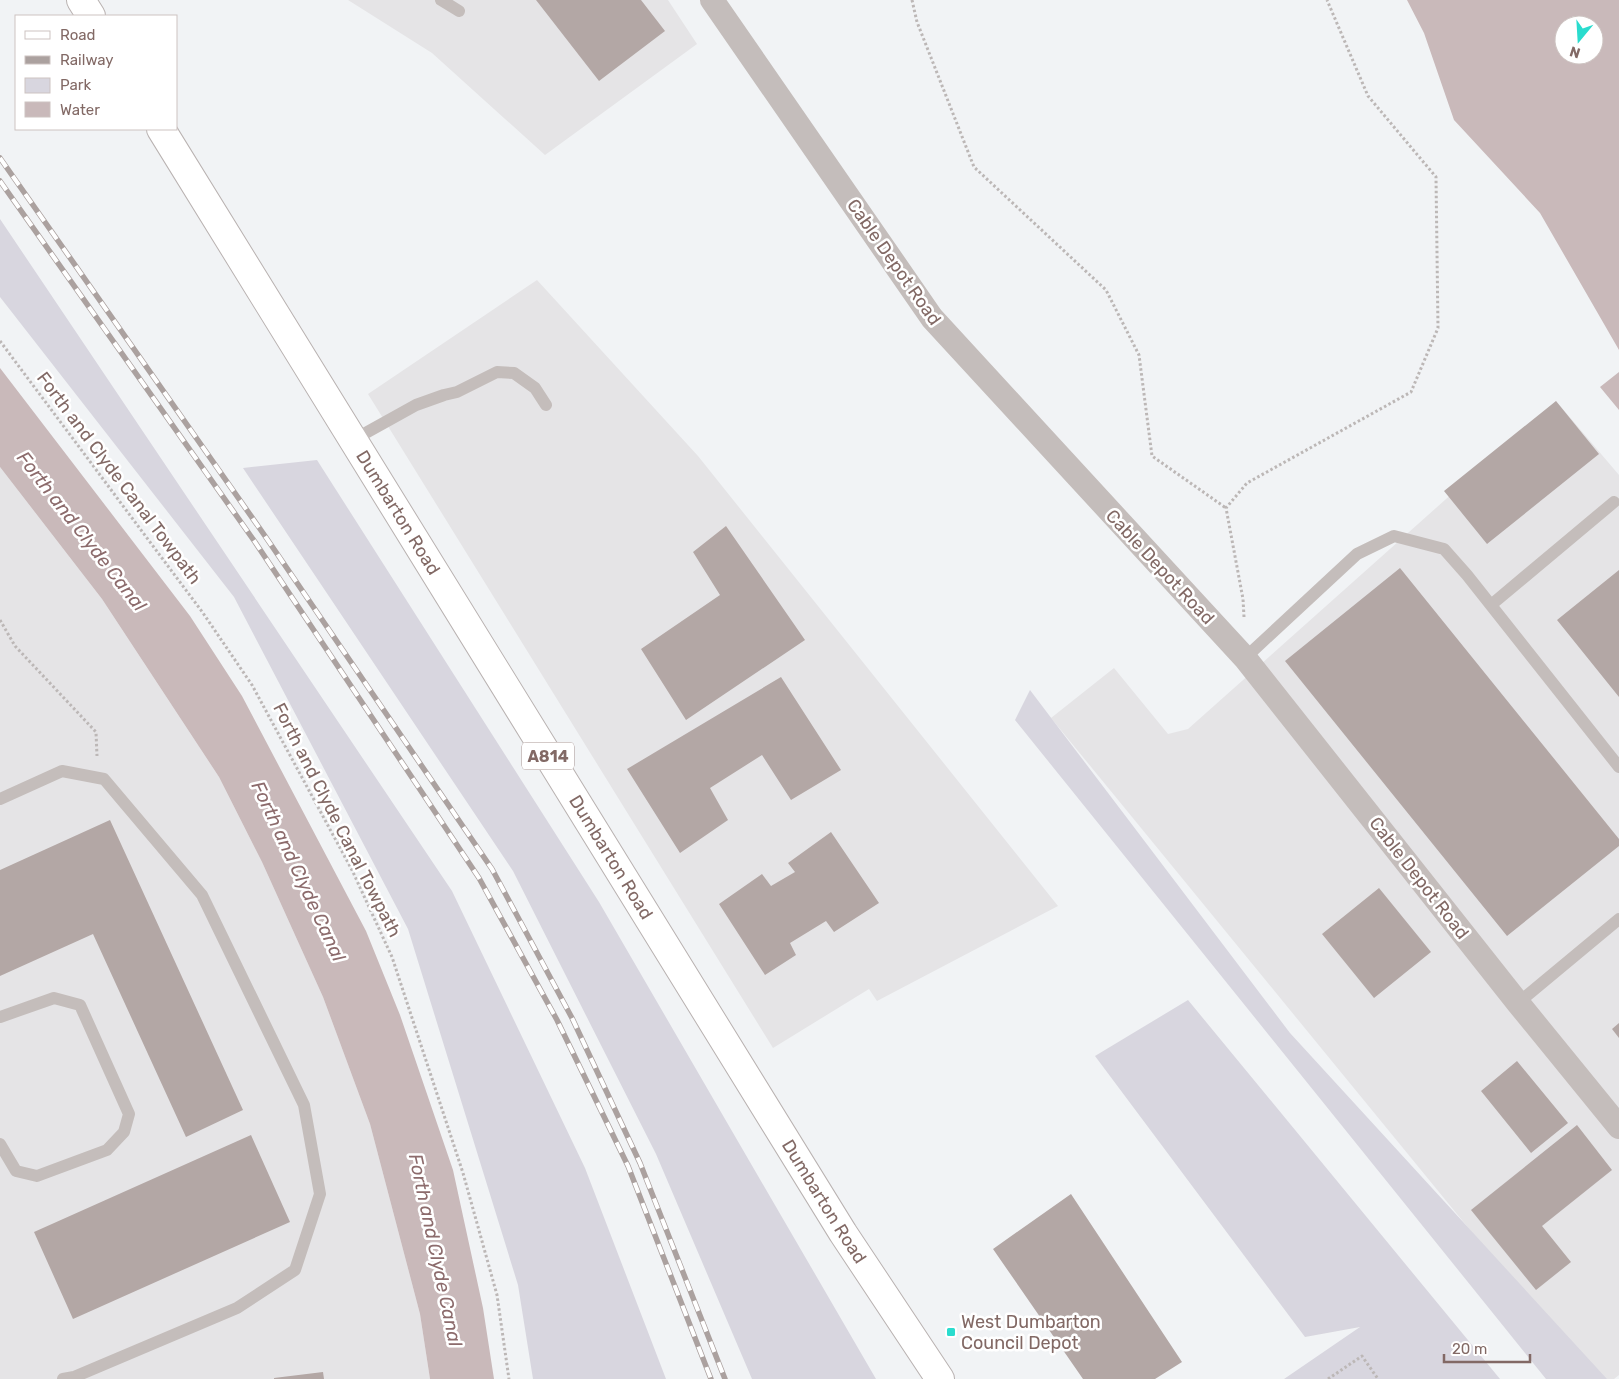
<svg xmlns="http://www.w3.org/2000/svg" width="1619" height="1379" font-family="Rubik,sans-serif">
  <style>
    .built { fill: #e5e4e6 }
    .green { fill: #d8d6df }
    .water { fill: #c9b9ba; fill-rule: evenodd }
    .building { fill: #b3a7a5 }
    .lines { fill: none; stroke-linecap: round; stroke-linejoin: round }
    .primary-casing { stroke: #b9b2b1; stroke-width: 30 }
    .path { stroke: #bcb7b6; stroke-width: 3; stroke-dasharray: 2.5 2.5; stroke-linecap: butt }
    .service { stroke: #c4bdbb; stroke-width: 12 }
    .minor { stroke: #c4bdbb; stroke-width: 24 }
    .primary { stroke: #fff; stroke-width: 28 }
    .rail-casing { stroke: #aba19f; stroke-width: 5.5 }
    .rail { stroke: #fff; stroke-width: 4; stroke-dasharray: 11; stroke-linecap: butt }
    .poi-dot { fill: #2adcce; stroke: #fff; stroke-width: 2 }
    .labels { text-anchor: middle; stroke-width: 5; stroke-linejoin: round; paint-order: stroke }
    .shield { fill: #fff; stroke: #a89693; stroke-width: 1 }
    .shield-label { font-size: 16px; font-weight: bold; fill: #826965 }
    .street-label { font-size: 18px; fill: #826965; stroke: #fff }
    .poi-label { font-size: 18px; fill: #826965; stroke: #fff; text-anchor: start }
    .water-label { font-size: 19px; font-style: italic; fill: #8c6b6c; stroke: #fff }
  </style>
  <rect width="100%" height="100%" fill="#f1f3f5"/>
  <path class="built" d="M348,0H668L697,44L545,155L432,53Z
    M537,280L698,456L1058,906L877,1001L869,989L773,1048L368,394Z
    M1556,401L1619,475V1375L1614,1379H1592L1051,718L1114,668L1168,734L1188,729Z
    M0,467L102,599L219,777L262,862L323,997L370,1124L420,1314L430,1379H0Z"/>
  <path class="green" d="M0,219L452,891L585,1168L666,1379H533L518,1285L408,929L234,597L0,297Z
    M317,460L599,902L876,1379H752L656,1154L513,871L243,468Z
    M1030,690L1290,1033L1607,1379H1546L1015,720Z
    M1188,1000L1500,1379H1284L1360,1327L1305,1337L1095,1056Z"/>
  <path class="water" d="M1407,0H1619V350L1540,213L1454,120L1424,33ZM1564,25H1594V55H1564Z
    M0,368L190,616L242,696L366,931L400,1015L453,1170L483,1308L494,1379H430L420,1314L370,1124L323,997L262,862L219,777L102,599L0,467Z
    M1619,372V410L1600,387Z"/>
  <path class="building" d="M536,0H641L665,31L599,81Z
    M1556,401L1599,454L1487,544L1444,491Z
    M726,526L805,640L686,720L641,649L720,595L693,552Z
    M1400,568L1619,839V846L1507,936L1285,661Z
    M1619,570V697L1557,620Z
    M781,677L841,770L791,800L762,755L710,788L728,820L680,853L627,769Z
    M110,820L243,1110L186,1137L93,934L0,976V870Z
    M831,832L879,903L834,932L826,921L790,943L796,955L765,975L719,904L762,874L771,886L795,872L788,863Z
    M1379,888L1431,952L1374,998L1322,934Z
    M1619,1023V1038L1612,1029Z
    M1517,1061L1568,1123L1531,1153L1481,1091Z
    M1577,1125L1612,1170L1542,1226L1571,1262L1536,1290L1471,1210Z
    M251,1135L290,1222L73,1319L34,1232Z
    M1071,1194L1182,1362L1155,1379H1083L993,1249Z
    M323,1372L324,1379H274V1378Z"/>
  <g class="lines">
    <g class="primary-casing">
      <g id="primary">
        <path d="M81,0L91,16"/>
        <path id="s1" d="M161,129L843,1233L940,1379"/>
      </g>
    </g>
    <path class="path" d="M912,0L917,22L974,167L1106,290L1139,355L1152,456L1226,508
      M0,341L203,613L252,685L352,870L392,957L463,1173L497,1295L509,1379
      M1244,617L1243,599L1226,508L1247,483L1411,392L1438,328L1436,177L1368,96L1327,0
      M0,620L15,646L96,732L97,756
      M1328,1379L1362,1356L1378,1379"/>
    <path class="service" d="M441,0L459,11
      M353,440L416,405L444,395L457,392L497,372L514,373L535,388L546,405
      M1491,605L1614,502
      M1245,658L1357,554L1394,536L1444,549L1467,575L1619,767
      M0,799L62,771L104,779L202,895L304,1105L320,1194L295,1270L237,1308L74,1377L63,1379
      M1518,1003L1619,919
      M0,1017L54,998L80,1005L129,1114L124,1132L107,1150L37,1176L16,1171L0,1144"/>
    <path class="minor" d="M712,0L932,318L1245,658L1518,1003L1619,1127"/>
    <use href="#primary" class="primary"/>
    <g class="rail-casing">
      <path id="rail" d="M0,158L265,536L492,869L572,1018L640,1163L725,1379
        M0,181L255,542L479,878L557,1020L628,1166L711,1379"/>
    </g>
    <use href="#rail" class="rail"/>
  </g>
  <rect class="poi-dot" x="946" y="1327" width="10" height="10" rx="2.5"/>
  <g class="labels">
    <rect class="shield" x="522" y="742.5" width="52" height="27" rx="4"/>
    <g class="shield-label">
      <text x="548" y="762">A814</text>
    </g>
    <g class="street-label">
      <text transform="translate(894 262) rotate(55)" y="6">Cable Depot Road</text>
      <text transform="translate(119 478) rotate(53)" y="6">Forth and Clyde Canal Towpath</text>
      <text dy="6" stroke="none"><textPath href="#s1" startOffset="451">Dumbarton Road</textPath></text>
      <text transform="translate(1160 567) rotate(47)" y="6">Cable Depot Road</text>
      <text transform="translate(337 820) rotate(63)" y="6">Forth and Clyde Canal Towpath</text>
      <text dy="6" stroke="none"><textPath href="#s1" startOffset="856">Dumbarton Road</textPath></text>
      <text transform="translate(1419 878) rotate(52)" y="6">Cable Depot Road</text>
      <text dy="6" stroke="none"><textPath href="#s1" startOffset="1261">Dumbarton Road</textPath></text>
    </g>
    <g class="poi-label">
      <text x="961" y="1328">West Dumbarton<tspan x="961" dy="21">Council Depot</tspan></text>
    </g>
    <g class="water-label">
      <text transform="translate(82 531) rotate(52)" y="7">Forth and Clyde Canal</text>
      <text transform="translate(299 871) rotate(65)" y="7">Forth and Clyde Canal</text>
      <text transform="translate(436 1250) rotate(78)" y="7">Forth and Clyde Canal</text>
    </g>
  </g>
  <rect x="15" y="15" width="162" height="115" fill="#ffffff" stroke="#cdc3c1"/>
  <rect x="25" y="31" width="25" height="8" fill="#ffffff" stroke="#cdc3c1"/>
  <text x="60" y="40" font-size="15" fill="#826965">Road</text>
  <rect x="25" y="56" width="25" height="8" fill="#aba19f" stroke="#cdc3c1"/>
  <text x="60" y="65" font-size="15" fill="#826965">Railway</text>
  <rect x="25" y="78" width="25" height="15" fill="#d8d6df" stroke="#cdc3c1"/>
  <text x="60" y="90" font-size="15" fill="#826965">Park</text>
  <rect x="25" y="102" width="25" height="15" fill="#c9b9ba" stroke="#cdc3c1"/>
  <text x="60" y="115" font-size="15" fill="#826965">Water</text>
  <g transform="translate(1579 40) rotate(198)"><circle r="24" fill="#ffffff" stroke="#cdc3c1"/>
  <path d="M0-4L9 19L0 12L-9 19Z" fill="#2adcce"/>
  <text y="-8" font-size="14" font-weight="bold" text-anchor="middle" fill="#826965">N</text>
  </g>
  <path d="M1444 1354v8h86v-8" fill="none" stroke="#826965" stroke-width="2.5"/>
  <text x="1452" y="1354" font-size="15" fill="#826965" stroke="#ffffff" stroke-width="4" paint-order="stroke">20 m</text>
</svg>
